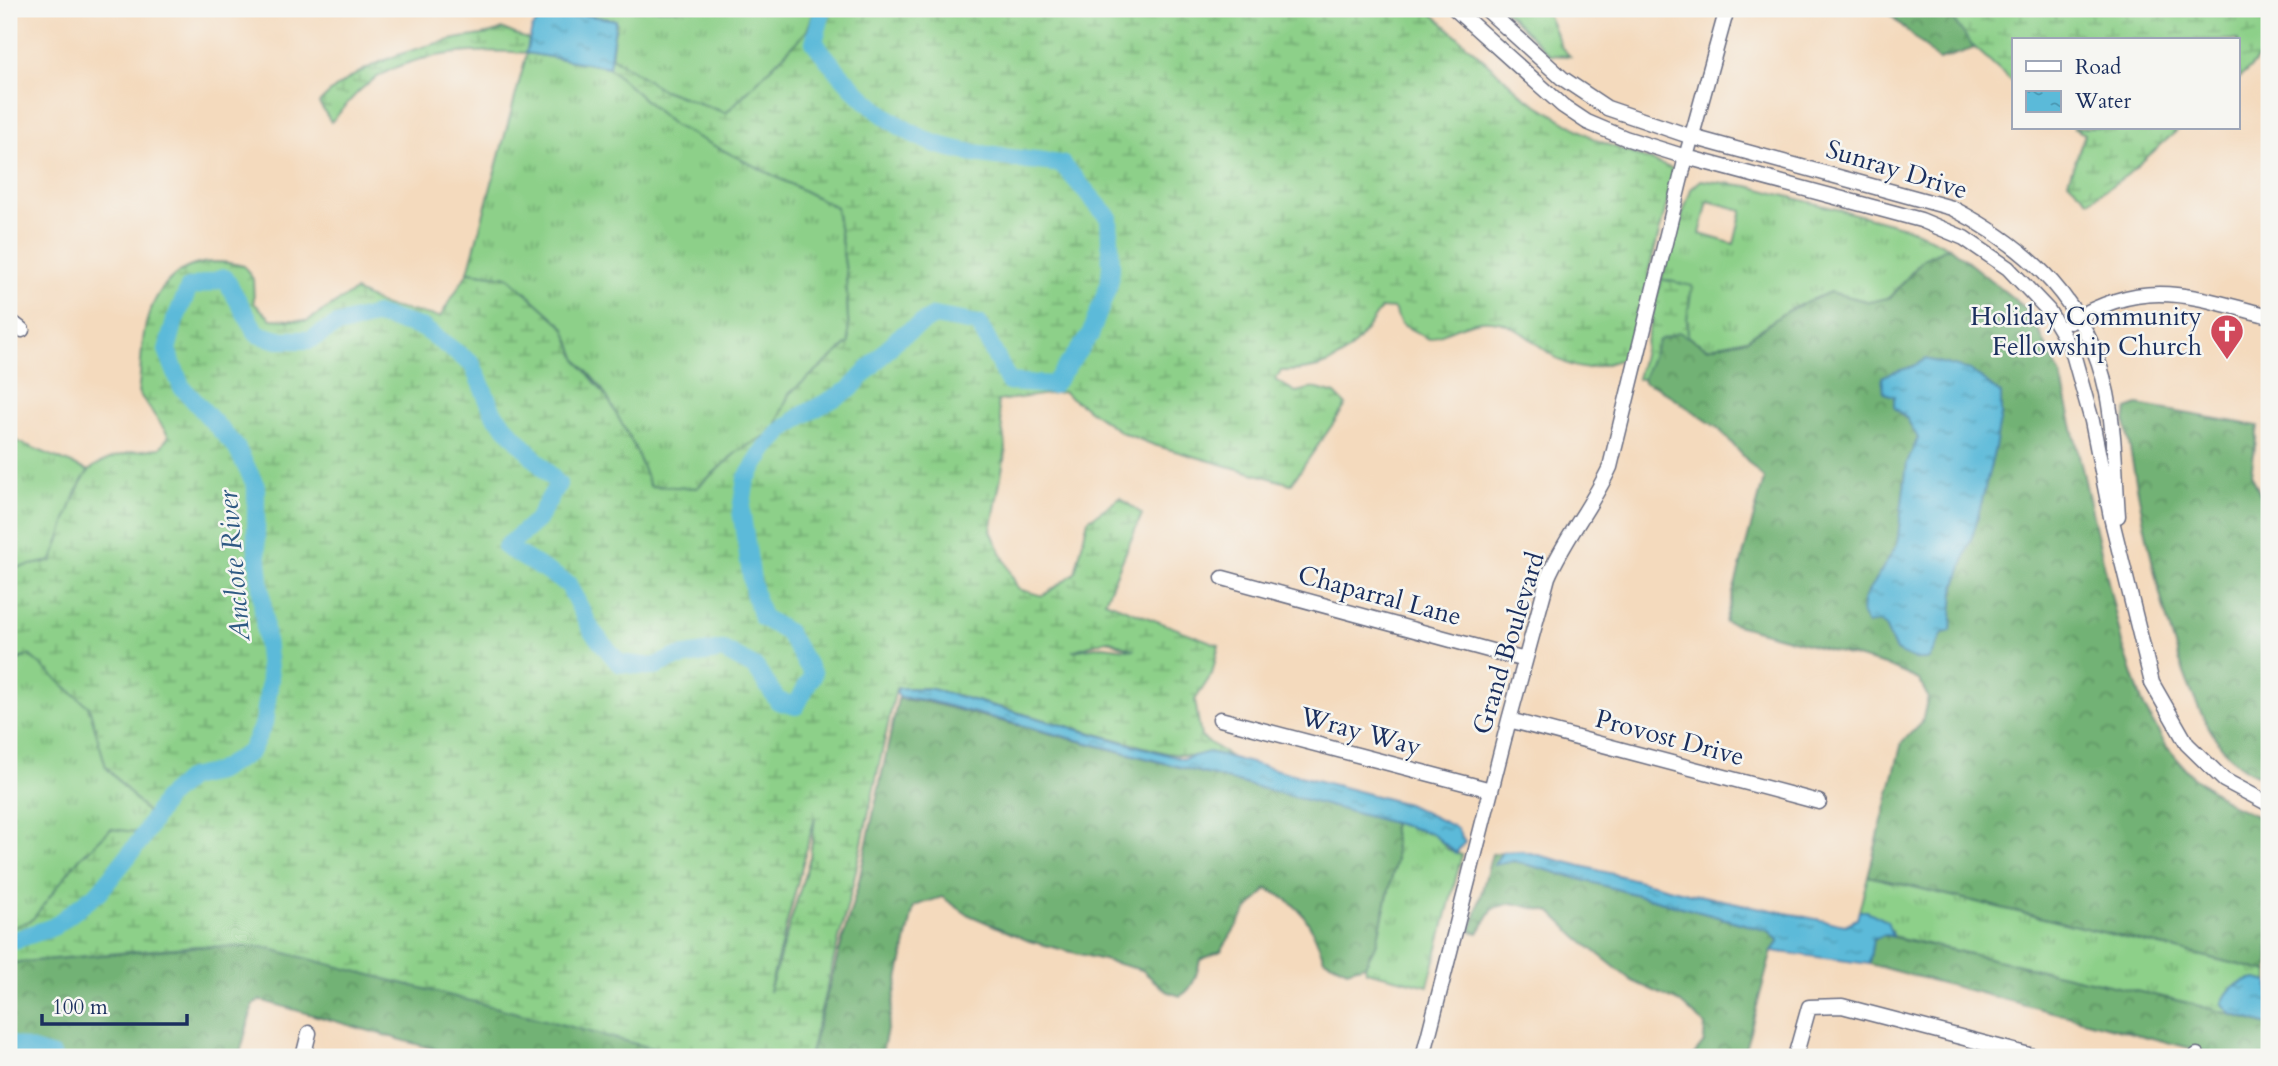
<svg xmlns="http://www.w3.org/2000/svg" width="2278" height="1066" font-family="Cardo,serif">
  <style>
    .grass { fill: url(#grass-tufts); stroke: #548074; stroke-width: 2; fill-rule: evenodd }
    .forest { fill: url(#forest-crowns); stroke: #46706a; stroke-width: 2 }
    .wetland { fill: url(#wetland-marsh); stroke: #548074; stroke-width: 2; fill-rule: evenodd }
    .water { fill: url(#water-ripples); stroke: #3b749c; stroke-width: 2 }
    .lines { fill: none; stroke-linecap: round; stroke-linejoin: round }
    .river { stroke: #5bbad9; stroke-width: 18 }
    .minor-casing { stroke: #676b7f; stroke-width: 17 }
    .minor { stroke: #fff; stroke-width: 14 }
    .labels { text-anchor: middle; stroke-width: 5; stroke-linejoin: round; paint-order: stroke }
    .street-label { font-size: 26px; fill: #1b2f5e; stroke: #f6f6f2 }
    .poi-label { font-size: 26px; fill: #1b2f5e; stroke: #f6f6f2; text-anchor: end }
    .water-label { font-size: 28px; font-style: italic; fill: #2e5983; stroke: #f6f6f2 }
  </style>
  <defs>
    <pattern id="grass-tufts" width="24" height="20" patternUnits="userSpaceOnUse" patternTransform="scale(1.75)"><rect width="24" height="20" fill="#8dd089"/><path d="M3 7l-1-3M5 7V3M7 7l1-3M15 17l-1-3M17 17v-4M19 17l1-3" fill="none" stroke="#72a973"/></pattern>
    <pattern id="forest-crowns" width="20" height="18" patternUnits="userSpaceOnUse" patternTransform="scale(1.75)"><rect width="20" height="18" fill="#72b275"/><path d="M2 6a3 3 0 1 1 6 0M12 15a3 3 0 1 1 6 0" fill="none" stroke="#5d9163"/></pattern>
    <pattern id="wetland-marsh" width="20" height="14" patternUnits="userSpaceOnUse" patternTransform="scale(1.75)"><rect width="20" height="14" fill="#8dd089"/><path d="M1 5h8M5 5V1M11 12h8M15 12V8" fill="none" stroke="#72a973"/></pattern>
    <pattern id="water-ripples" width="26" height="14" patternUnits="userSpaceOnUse" patternTransform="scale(1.75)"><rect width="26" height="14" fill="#5bbad9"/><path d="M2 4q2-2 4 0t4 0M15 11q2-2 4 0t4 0" fill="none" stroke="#4a98b3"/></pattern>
  </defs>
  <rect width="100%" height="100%" fill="#f6f6f2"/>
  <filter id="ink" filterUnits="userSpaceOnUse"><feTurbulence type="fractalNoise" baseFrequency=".0143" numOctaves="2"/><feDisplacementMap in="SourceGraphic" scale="14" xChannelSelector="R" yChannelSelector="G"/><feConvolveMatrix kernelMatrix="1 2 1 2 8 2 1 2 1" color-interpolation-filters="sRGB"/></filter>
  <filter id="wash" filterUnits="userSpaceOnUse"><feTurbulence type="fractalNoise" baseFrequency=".00686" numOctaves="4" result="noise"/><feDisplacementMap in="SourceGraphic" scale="28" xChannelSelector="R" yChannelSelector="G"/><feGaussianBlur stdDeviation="1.57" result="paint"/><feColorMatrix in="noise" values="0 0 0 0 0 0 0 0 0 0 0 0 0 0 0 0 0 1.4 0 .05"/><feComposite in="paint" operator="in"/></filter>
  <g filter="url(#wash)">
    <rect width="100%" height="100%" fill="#f4dabd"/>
    <path class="grass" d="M556,9H815L807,31L727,113L663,90L611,57L616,20Z
      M1503,9H1545L1562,48L1570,56L1550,55Z
      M527,53L608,67L673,125L836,207L846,271L849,343L789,394L774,431L737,452L697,488L650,486L634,446L601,387L577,360L564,327L508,277L468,272Z
      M1701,180L1748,186L1909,228L1949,247L1923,259L1891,297L1870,302L1830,292L1787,311L1747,339L1707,348L1688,337L1687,319L1661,279L1691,189ZM1708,201L1742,210L1734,244L1700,234Z
      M9,438L89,471L70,510L52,561L12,570L9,569Z
      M29,655L70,661L96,723L106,767L147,812L152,834L45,917L9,929V664Z
      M1392,822L1436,835L1447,849L1462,855L1428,986L1366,971L1365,965L1377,942L1396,859Z
      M1868,876L2269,972V982L2257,979L2222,1003L2231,1014L1892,936L1891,930L1867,912L1859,911Z"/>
    <path class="forest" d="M1884,9H1946L1975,48L1939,60Z
      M1949,247L2029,311L2061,376L2122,643L2144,707L2167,747L2192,776L2232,805L2269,822V972L1868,876L1902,742L1922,722L1928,697L1919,680L1885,665L1725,622L1764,479L1719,429L1656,386L1644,383L1643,378L1657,341L1676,330L1707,348L1747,339L1787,311L1830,292L1870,302L1891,297L1923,259Z
      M2138,405L2258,426L2251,474L2269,513V780C2261,776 2252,774 2245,769C2173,723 2141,504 2125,422L2127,409Z
      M898,699L927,702L1392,822L1396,859L1377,942L1365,965L1347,970L1324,959C1311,924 1303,904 1267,889L1246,911L1221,951L1200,960C1197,974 1193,990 1180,996L1166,991L1142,970L1029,941L967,914L942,897L914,906L881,1057H809L858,885Z
      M1502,852L1495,864L1514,861L1769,931L1779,941L1772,951L1743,1057H1692L1704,1042L1705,1025L1681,1003L1632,981L1578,938L1551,912L1512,903L1493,908L1478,933L1471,931L1492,854Z
      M1884,935L2181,1001L2269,1025V1057H2224L1869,964L1873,939Z
      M194,947H263L688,1057H443L441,1051L260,1000L253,1005L239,1057H9V963Z"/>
    <path class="wetland" d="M815,9H1427L1526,98L1596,140L1676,170L1648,274L1652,276L1626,379H1621L1624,359C1612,361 1594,370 1582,368C1544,363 1523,316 1481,321C1463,323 1446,333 1429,339L1401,324L1394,309L1381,308C1352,353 1337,371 1281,371L1275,380L1296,392L1314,388L1335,394L1346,405L1291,484L1154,445L1121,432L1063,392L997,401L1006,449L991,531L1018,589L1043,596L1075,573L1088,520L1120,498L1142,514L1105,601L1219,645L1212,674L1195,700L1201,737L1228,755L1190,756L1166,753L929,688H896L853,884L809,1057H687L263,947L196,946L9,963V929L32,920L77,861L111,829L152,834L147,812L106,767L89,707L29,655L9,664V569L52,561C62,538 73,488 89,471C102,457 142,449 160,448L169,436L138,392C142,369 140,339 148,317C164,270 197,254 244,266L253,279L254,303L271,319L307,321L355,291L385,306L440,317L468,272L508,277L564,327L577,360L607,397L634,446L650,486L697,488L737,452L774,431L789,394L849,343L846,271L836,207L673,125L608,67L610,56L663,90L726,113L807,31ZM1107,640L1135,650L1103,646L1072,651ZM815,817L810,857L769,992V991Z
      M1946,9H2269C2269,43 2265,57 2238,79V40H2014V83L1971,44Z
      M503,29L529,40L528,53C475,49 407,51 365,86C352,96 342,111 331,122L319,103C353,67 408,49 456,39C473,35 488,37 503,29Z
      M2073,128H2180L2127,175L2089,201L2068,181L2085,134Z
      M1661,279L1692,286L1687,319L1688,337L1679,332L1659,340L1643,379H1637Z"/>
    <path class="water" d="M546,9L616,20L609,67L526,53L532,29Z
      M1925,359L1970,370L2001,394V415L1995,448L1976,524L1954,591L1951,631L1943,633L1929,659H1913L1896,651L1885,626L1878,622L1867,624L1862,615L1863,600L1897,545L1907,463L1918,438L1907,419L1894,407V396L1884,393L1882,377C1900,368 1909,371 1925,359Z
      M899,688L932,689L1183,759L1209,752L1407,804L1457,828L1465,842L1456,853L1431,833L926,700L899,697L896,692Z
      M1522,851L1688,893L1845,925L1857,919L1859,911H1867L1887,921L1892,936L1884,935L1873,939L1869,964L1772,951L1779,941L1769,931L1514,861L1494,865L1502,852Z
      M2257,979L2269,982V1025L2231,1014L2222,1003C2230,985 2238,982 2257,979Z"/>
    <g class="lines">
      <path class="river" d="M9,942L53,927L99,892L140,841L166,798L189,778L217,772L250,752L264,723L270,679L256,540V486L236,447L181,386L167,350L175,320L189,288L225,278L257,334L278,340H310L337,325L377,315L423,328L472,364L494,414L558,484L537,520L506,547L568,584L592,631L619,663L653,667L674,658L723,650L756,668L778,701L796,706L813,674L787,632L762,617L754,593L741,510L746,479L766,448L784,429L803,415L849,390L898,338L934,316L979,324L1009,382L1053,385L1090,335L1109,284L1111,267L1109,218L1062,164C1025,159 961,155 928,141C880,120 845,83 814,42L823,9
        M9,1044L53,1057"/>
    </g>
  </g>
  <g filter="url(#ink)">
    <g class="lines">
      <g class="minor-casing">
        <path id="minor" d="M1455,9L1563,106L1587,122L1625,138L1686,157L1921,220L1964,238L2008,268L2048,310L2072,350L2092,421L2111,517L2152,683L2187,744L2224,780L2269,804
          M1486,9L1562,78L1607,108L1692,137L1952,208C2031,249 2088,303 2107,393C2115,433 2115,476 2118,516
          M9,320L22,330
          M2070,322C2145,276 2191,296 2269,316
          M1223,578L1525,660
          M1220,719L1491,790
          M1509,720L1819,802
          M303,1057L309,1033
          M1423,1057L1509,720L1548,577C1565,538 1592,506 1610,467L1686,157L1727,9
          M1795,1057L1809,1007L1842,1006L2037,1057
          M2197,1057V1055"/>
      </g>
      <use href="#minor" class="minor"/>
    </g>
  </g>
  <defs>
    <g id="church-pin" transform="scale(1.75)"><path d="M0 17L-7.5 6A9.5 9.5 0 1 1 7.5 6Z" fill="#d1495b" stroke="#f6f6f2"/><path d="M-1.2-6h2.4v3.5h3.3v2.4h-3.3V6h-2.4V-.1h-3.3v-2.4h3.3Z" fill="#fff"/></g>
  </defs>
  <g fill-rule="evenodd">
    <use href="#church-pin" x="2227" y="331"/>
  </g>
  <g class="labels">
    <g class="street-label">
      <text transform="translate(1897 169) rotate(17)" y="9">Sunray Drive</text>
      <text transform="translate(1380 595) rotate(15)" y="9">Chaparral Lane</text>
      <text transform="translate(1508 643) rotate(-73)" y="9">Grand Boulevard</text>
      <text transform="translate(1361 731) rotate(15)" y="9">Wray Way</text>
      <text transform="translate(1670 737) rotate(15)" y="9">Provost Drive</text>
    </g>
    <g class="poi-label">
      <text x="2202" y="325">Holiday Community<tspan x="2202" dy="30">Fellowship Church</tspan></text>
    </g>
    <g class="water-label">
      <text transform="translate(233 566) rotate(-95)" y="10">Anclote River</text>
    </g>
  </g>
  <rect width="2278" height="1066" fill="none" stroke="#f6f6f2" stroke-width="35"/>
  <rect x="2012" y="38" width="228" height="91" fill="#f6f6f2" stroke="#9ea6b7" stroke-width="2"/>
  <rect x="2026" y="61" width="35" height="10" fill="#ffffff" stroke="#9ea6b7" stroke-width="2"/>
  <text x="2075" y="74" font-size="21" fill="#1b2f5e">Road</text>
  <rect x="2026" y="91" width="35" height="21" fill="url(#water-ripples)" stroke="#9ea6b7" stroke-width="2"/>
  <text x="2075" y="108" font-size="21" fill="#1b2f5e">Water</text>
  <path d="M42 1014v10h145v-10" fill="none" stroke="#1b2f5e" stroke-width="3.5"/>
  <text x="52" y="1014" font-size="21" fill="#1b2f5e" stroke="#f6f6f2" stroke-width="5" paint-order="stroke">100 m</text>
</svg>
